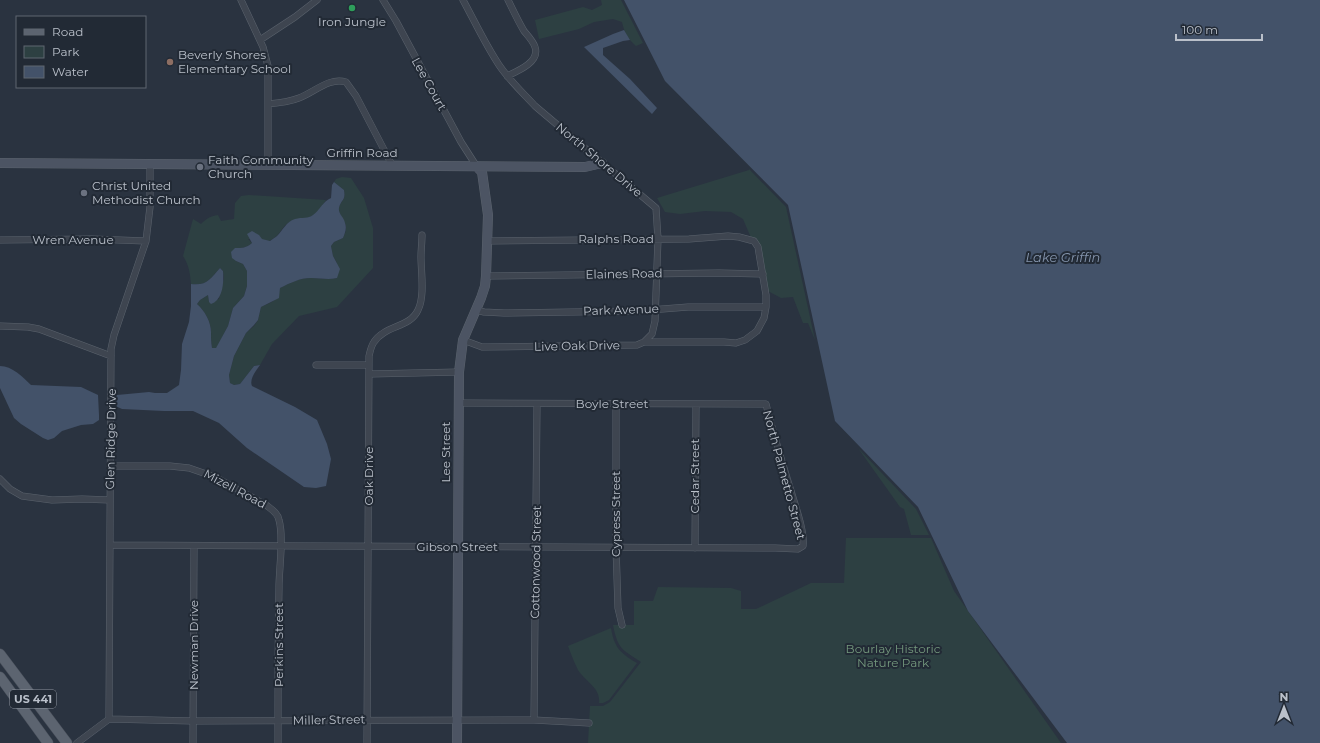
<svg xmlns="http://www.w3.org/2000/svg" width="1320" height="743" font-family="Montserrat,sans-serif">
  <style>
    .green { fill: #2d4042 }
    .water { fill: #435269 }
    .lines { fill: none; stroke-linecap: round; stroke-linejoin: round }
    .street-casing { stroke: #5b636d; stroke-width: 7 }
    .secondary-casing { stroke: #5b636d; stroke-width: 10 }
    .primary-casing { stroke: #474e59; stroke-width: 11 }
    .street { stroke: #3e4550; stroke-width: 6 }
    .secondary { stroke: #4c5463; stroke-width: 9 }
    .primary { stroke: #5c6470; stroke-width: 10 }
    .leisure-dot { fill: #2e9e5b; stroke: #222a35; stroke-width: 1.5 }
    .education-dot { fill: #8d6e63; stroke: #222a35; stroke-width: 1.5 }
    .worship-dot { fill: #6b7280; stroke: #222a35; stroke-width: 1.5 }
    .labels { text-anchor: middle; stroke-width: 4; stroke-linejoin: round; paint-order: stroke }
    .shield { fill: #222a35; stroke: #8c939d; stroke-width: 1 }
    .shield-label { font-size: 11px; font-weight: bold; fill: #bac0ca }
    .poi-label { font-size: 12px; fill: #bac0ca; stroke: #222a35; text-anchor: start }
    .street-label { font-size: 12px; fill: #bac0ca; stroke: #222a35 }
    .park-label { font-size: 12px; fill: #74987d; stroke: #222a35 }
    .water-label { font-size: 13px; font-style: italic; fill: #8696ae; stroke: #222a35 }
  </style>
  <rect width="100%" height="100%" fill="#2a3340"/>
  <path class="green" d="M601,0H621L643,43L636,46C628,39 624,32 622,22L613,19L594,22L579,29L539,39L535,20L583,7L592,10L602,5Z
    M749,169L786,207L815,340L808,323H803L793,297L781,298L768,291L755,247L743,219L731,212L705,211L680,214L665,212L657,198L749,170Z
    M342,177L351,178L364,198L373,228V268L337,307L299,316L272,344L260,365L254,366L240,384L234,385L230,383L229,375L234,356L246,333L254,326L258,320L261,307C272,302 278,301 280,288C289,283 300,278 311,278C320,278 328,280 337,278V263L333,256L331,246L334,242L343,238C344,235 346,232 346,229C347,221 338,216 339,208C341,199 346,201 344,190L334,182L336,179Z
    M249,195L326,200C321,207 316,217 306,218C299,220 294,219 288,223C280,229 280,236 269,241L261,239H248L252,243C246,248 243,248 235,248L236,261L243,264L247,271V286L244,296L233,308L228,326L216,349L212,348C211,342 211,338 211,332C211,322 205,311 197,304L200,300L208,295L209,302L219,299L224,278L223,271L220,268C210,279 207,286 191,284C190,273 189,265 183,256L193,219L201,224C206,219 210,216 218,215L221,221L234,219L235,203L241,196Z
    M858,448L916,509L929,535H911L904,509L900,507Z
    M846,538H931L954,591L1061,743H588L590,706H603L610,702L641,662C622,649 618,650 613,625H634V601H653L658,587L731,588L741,591V609H756L811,583H844Z
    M611,628C614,647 620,653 637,663L609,700L603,703H599C601,688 585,681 578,670C574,662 571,654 568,646Z"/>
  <path class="water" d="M624,0H1320V743H1067L968,611L918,507L835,421L788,205L665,81Z
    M624,30L630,40L623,41L603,48V55L630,79L657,108L652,114L584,47L613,34Z
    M334,182L344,190C346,201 341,199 339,208C338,214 344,217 345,223C347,228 345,233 343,238L334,242L331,246L333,256L340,269L337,278C328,280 320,278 311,278C300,278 290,283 280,288L279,298L261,307L258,320L254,325L246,333L234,356L229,375L230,383L234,385L240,384L254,366L260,365C256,371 249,379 252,386L295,407L317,420L327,444L331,459L326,486L316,488L304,487L247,448L219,423L193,411H164L122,409L111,404L117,395L149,392L155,393H167L179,385L181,370L182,344L189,322L191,306V284C207,286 210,279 220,268L223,271C224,282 223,300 211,304L209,302L208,295L200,300L197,304C205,311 211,322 211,332C211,338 211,342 212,348H216L228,326L233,308L244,296L247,286V271L243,264L236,261L232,258L231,252L235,248C242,248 246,248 252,243L247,234L252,231L259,235L262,239L270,241C272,239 275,238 277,236C283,230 286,222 295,219C302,217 308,219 313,215C320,210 323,201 331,198L332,185Z
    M0,366C12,366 23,377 31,385L81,387L98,395L99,415V420L93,424L81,425L62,431L54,438L48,440L43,438L21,424L14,418L0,388Z"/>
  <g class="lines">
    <g class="street-casing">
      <path id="street" d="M241,0L263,47L268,66V164
        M383,0L396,21L461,142L477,167
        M463,0C475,22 485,44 499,65C509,80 523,93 535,106L656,208L658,239L655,321L652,334L644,342
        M260,40L295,17L317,0
        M507,76C518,71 540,62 535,47C533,41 528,36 524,31C518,21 513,10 508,0
        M268,104C279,103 289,102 299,98C315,92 329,77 346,82L356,96L392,165
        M0,240L92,239L146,241
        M486,276L719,273L763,274
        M476,310L484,312L504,313L637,311L688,307H766
        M0,326L28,327L39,329L111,356
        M463,340L482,347L637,345L644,342H724L736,343L745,340L757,331L764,318L766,307V295L758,247L754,241L739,237L728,236L689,239L487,241
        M316,365H369
        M369,374L459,372
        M616,404V547L618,608L622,625
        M110,466H170L189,468L215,477L266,505C271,509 278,513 279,520C284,537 279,569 279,587C278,639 278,691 278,743
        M0,479L10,489L22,496L52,500L82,499L110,500
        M110,545L775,548L798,549L803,546C805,532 795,505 791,491C782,462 773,433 766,404L458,403
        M695,548L696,404
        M109,719L111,349L114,335L146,241L150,207V164
        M534,720L537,404
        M77,743L109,719L193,721L534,720L589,723
        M193,743L194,546
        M367,743L369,356C370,352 371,346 374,342C385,325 410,328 418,310C425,296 421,272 421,257C421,250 422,242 422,235"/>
    </g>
    <g class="secondary-casing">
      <path id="secondary" d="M0,163L585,167L602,163
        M457,743L459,372L463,340L481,298L485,286L486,276L488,215L482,172L477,167"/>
    </g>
    <g class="primary-casing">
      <path id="primary" d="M0,654L67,743
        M0,677L48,743"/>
    </g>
    <use href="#street" class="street"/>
    <use href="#secondary" class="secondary"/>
    <use href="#primary" class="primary"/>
  </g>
  <circle class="leisure-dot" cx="352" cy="8" r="4"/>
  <circle class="education-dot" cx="170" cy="62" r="4"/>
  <g class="worship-dot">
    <circle cx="200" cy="167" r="4"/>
    <circle cx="84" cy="193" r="4"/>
  </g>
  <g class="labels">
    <rect class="shield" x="10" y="690" width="46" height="18" rx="3"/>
    <g class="shield-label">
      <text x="33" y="703">US 441</text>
    </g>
    <g class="poi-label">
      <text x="352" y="26" text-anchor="middle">Iron Jungle</text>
      <text x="178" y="59">Beverly Shores<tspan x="178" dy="14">Elementary School</tspan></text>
      <text x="208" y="164">Faith Community<tspan x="208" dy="14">Church</tspan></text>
      <text x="92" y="190">Christ United<tspan x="92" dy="14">Methodist Church</tspan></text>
    </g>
    <g class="street-label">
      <text transform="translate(429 84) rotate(61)" y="4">Lee Court</text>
      <text x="362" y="157">Griffin Road</text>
      <text transform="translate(599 160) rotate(40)" y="4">North Shore Drive</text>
      <text x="616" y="243">Ralphs Road</text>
      <text x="73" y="244">Wren Avenue</text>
      <text transform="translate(624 274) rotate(-1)" y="4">Elaines Road</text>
      <text transform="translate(621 310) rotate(-2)" y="4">Park Avenue</text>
      <text transform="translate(577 346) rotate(-1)" y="4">Live Oak Drive</text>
      <text x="612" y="408">Boyle Street</text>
      <text transform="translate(111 439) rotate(-89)" y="4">Glen Ridge Drive</text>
      <text transform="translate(446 452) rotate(-90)" y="4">Lee Street</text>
      <text transform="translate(784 475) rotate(75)" y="4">North Palmetto Street</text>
      <text transform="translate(369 476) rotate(-90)" y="4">Oak Drive</text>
      <text transform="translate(695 476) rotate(-90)" y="4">Cedar Street</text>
      <text transform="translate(235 489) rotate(28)" y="4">Mizell Road</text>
      <text transform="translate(616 514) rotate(-90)" y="4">Cypress Street</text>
      <text x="457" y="551">Gibson Street</text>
      <text transform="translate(536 562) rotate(-89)" y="4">Cottonwood Street</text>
      <text transform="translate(194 645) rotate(-90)" y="4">Newman Drive</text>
      <text transform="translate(279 645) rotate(-90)" y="4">Perkins Street</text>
      <text transform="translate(329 720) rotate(-1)" y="4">Miller Street</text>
    </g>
    <g class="park-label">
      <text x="893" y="653">Bourlay Historic<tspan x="893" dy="14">Nature Park</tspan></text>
    </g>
    <g class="water-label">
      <text x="1063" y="262">Lake Griffin</text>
    </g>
  </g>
  <rect x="16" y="16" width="130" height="72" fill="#222a35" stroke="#5f6671"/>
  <rect x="24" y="29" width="20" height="6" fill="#5c6470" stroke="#5f6671"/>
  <text x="52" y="36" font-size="12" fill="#bac0ca">Road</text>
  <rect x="24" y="46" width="20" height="12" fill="#2d4042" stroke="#5f6671"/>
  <text x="52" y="56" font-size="12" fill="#bac0ca">Park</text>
  <rect x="24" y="66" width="20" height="12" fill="#435269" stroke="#5f6671"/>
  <text x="52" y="76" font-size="12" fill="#bac0ca">Water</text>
  <g transform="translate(1284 707)" stroke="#222a35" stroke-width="3" paint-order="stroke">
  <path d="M0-3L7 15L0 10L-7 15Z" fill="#bac0ca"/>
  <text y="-6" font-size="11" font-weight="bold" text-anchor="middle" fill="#bac0ca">N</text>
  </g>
  <path d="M1176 34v6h86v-6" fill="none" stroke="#bac0ca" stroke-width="2"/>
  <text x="1182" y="34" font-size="12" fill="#bac0ca" stroke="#222a35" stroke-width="3" paint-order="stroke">100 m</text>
</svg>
